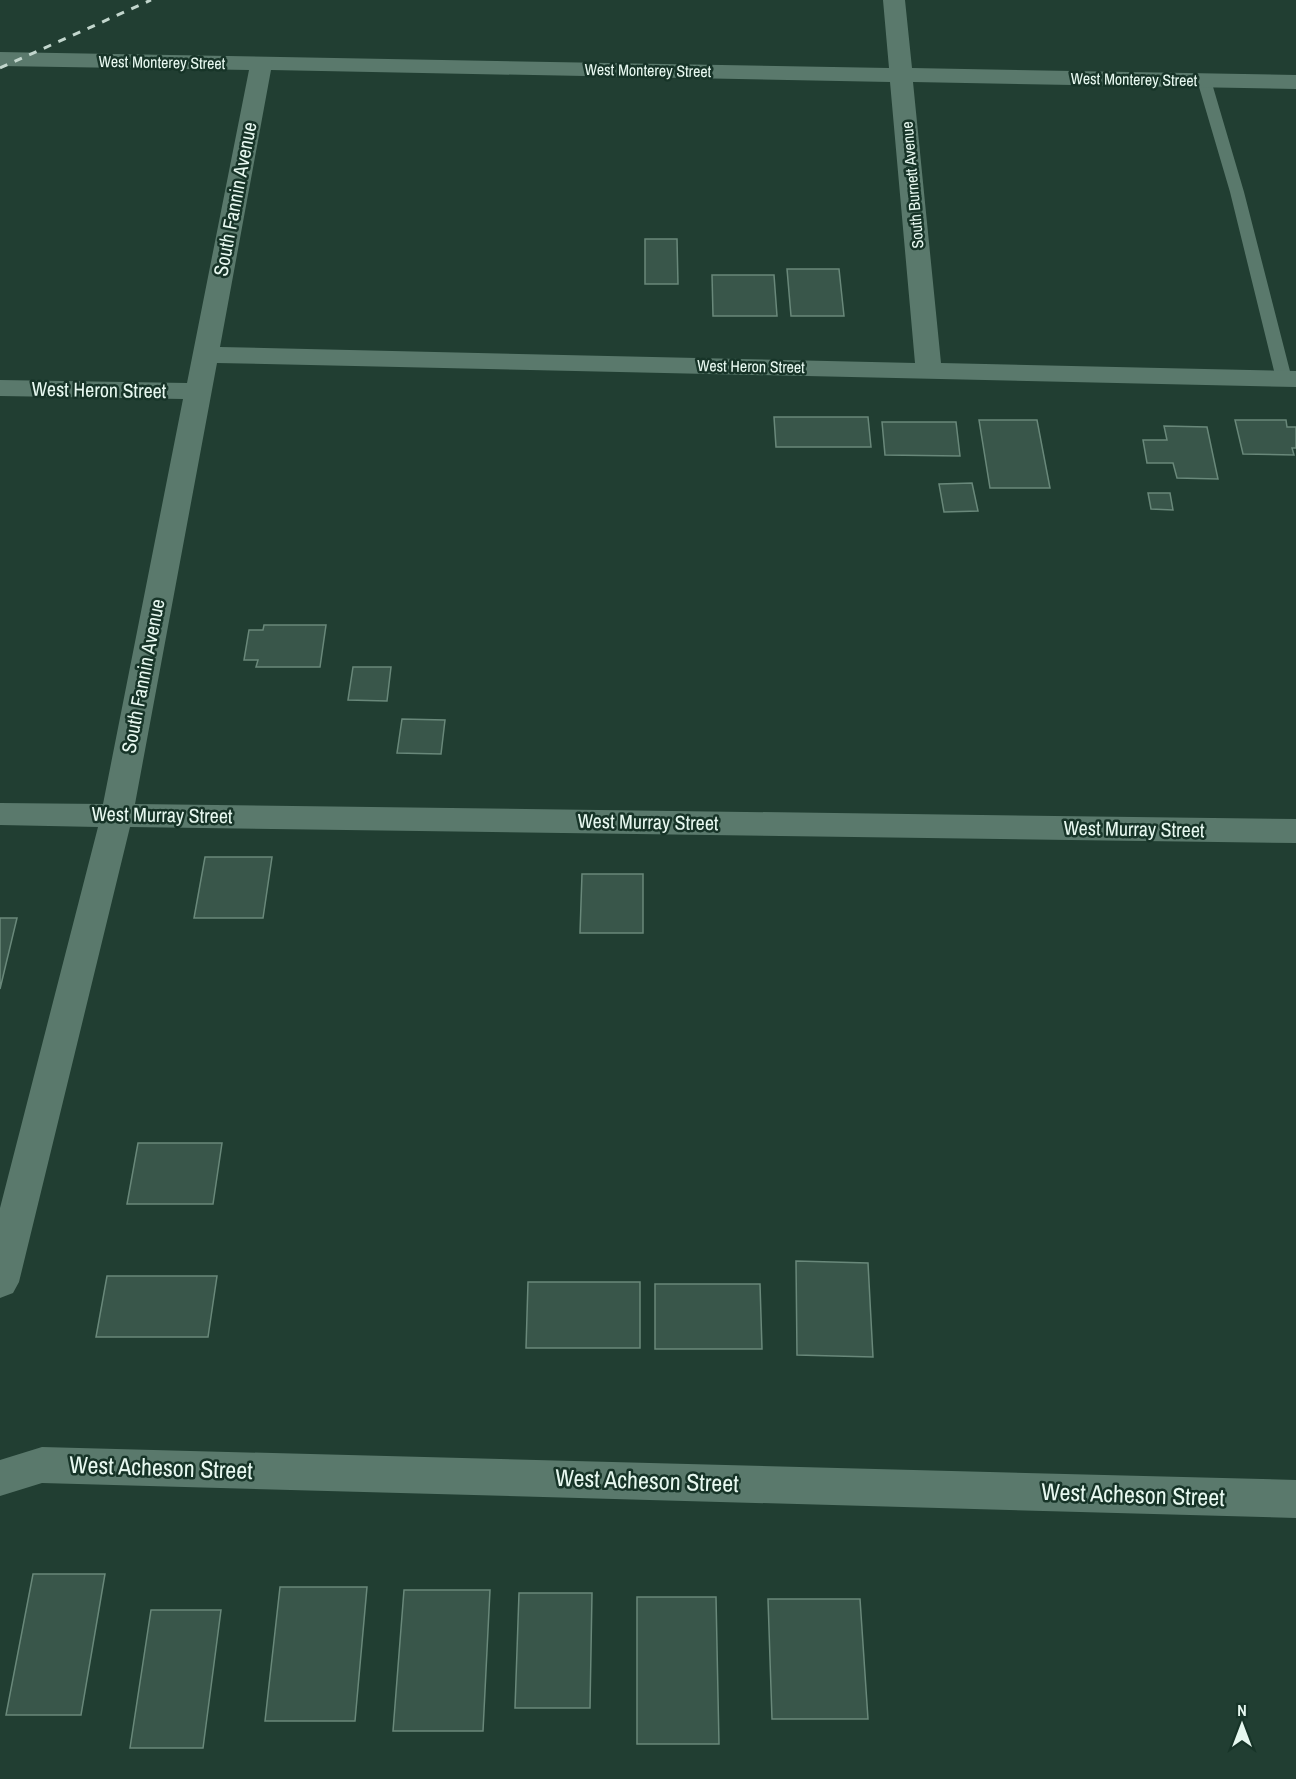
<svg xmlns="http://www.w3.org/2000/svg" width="1296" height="1779" font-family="'Archivo Narrow',sans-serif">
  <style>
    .building { fill: #39564a; stroke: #69887a; stroke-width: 1.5 }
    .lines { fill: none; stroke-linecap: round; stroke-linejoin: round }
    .service { fill: #5a796c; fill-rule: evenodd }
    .minor { fill: #5a796c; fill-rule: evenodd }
    .rail { stroke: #c2d6cd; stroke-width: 3; stroke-dasharray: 8 8; stroke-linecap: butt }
    .labels { text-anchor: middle; stroke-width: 5; stroke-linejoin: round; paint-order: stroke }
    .far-street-label { font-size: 16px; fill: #e7f8f0; stroke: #173428 }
    .street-label { font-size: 20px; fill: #e7f8f0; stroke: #173428 }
    .near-street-label { font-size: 24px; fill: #e7f8f0; stroke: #173428 }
  </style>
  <rect width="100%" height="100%" fill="#213e32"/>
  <path class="building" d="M645,239H677L678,284H645Z
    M787,269H839L844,316H791Z
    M712,275H774L777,316H713Z
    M774,417H868L871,447H776Z
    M979,420H1037L1050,488H990Z
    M1235,420H1286L1287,427H1296V448H1292L1294,455L1243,454Z
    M882,422H956L960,456L885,455Z
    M1164,426L1207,427L1218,479L1177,478L1173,463H1147L1143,440H1167Z
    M972,483L978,511L944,512L939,484Z
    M1148,493H1170L1173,510L1151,509Z
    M264,625H326L320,667H256L258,660H244L249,630H263Z
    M353,667H391L387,701L348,700Z
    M402,719L445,720L441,754L397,753Z
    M205,857H272L263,918H194Z
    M582,874H643V933H580Z
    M0,918H17L0,989Z
    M138,1143H222L213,1204H127Z
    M796,1261L868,1263L873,1357L797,1355Z
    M107,1276H217L208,1337H96Z
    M528,1282H640V1348H526Z
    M655,1284H760L762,1349H655Z
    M33,1574H105L81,1715H6Z
    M280,1587H367L355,1721H265Z
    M404,1590H490L483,1731H393Z
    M519,1593H592L590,1708H515Z
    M637,1597H716L719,1744H637Z
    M768,1599H860L868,1719H772Z
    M151,1610H221L203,1748H130Z"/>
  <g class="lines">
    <path class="service" d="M1204,76L1211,80L1244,192L1292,379L1290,382L1284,384L1276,379L1230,192L1197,80Z"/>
    <path class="minor" d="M883,0H905L912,68L1296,75V89L913,82L941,363L1296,371V387L217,363L135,804L1296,819V843L130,827L19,1282L13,1293L0,1298V1208L98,827L0,825V803L103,804L183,399L0,396V380L187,383L249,70L0,66V52L889,68ZM271,70L890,82L915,363L220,347Z
      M42,1447L1296,1480V1518L42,1483L0,1496V1460Z"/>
    <path class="rail" d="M0,68L151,0"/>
  </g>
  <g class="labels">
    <g class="far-street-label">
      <text transform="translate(162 62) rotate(1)" y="6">West Monterey Street</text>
      <text transform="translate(648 70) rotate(1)" y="6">West Monterey Street</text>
      <text transform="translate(1134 79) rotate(1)" y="6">West Monterey Street</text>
      <text transform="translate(912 185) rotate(-95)" y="6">South Burnett Avenue</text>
      <text transform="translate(751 366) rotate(1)" y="6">West Heron Street</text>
    </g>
    <g class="street-label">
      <text transform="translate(235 199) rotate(-79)" y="7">South Fannin Avenue</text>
      <text transform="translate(99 390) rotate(1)" y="7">West Heron Street</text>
      <text transform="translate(143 676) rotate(-79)" y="7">South Fannin Avenue</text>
      <text transform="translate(162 815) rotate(1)" y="7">West Murray Street</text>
      <text transform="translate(648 822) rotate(1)" y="7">West Murray Street</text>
      <text transform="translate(1134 829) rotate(1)" y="7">West Murray Street</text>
    </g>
    <g class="near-street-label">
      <text transform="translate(161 1468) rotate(2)" y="8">West Acheson Street</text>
      <text transform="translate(647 1481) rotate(2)" y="8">West Acheson Street</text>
      <text transform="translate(1133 1495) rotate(2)" y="8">West Acheson Street</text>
    </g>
  </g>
  <g transform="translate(1242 1725)" stroke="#173428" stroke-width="4.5" paint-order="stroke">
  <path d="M0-4.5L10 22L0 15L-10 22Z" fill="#e7f8f0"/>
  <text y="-9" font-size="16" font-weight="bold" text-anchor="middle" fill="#e7f8f0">N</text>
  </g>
</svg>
